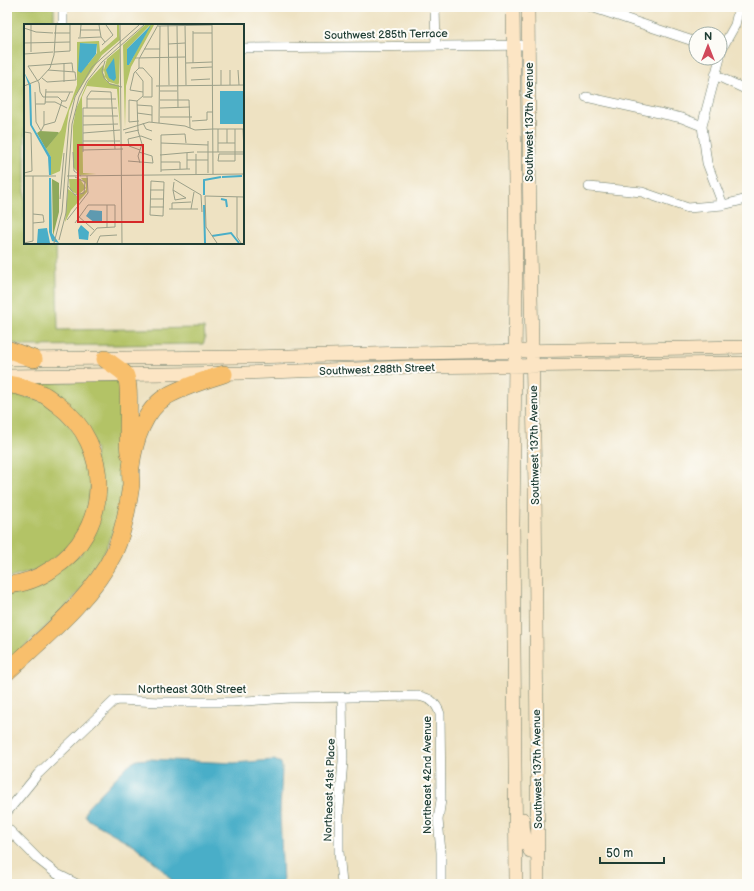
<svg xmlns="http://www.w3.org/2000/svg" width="754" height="891" font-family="'Balsamiq Sans',sans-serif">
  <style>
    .green { fill: #b3c366; stroke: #69804d }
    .water { fill: #49aec8; stroke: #34767e }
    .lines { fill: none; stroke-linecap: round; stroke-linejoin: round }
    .minor-casing { stroke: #677766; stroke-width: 10 }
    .secondary-casing { stroke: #677766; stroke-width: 14 }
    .motorway-casing { stroke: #677766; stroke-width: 18 }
    .minor { stroke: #fff; stroke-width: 9 }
    .secondary { stroke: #fce5c4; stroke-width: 13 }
    .motorway { stroke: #f8bf6c; stroke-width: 17 }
    .labels { text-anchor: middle; stroke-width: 4; stroke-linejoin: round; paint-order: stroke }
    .street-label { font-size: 11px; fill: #1f3d34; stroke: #fdfcf7 }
    .inset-river { fill: none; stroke: #49aec8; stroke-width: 2 }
    .inset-road { fill: none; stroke: #9ba089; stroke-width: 1 }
    .view { fill: #d62828; fill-opacity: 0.15; stroke: #d62828; stroke-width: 2 }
    .inset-edge { fill: none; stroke: #1f3d34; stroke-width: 2 }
  </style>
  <rect width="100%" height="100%" fill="#fdfcf7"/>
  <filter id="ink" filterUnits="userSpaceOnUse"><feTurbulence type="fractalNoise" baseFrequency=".025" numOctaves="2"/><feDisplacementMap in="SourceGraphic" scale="8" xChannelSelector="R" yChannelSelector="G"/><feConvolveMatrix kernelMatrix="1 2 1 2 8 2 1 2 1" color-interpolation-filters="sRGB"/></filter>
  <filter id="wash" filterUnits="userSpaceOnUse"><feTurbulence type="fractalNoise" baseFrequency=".012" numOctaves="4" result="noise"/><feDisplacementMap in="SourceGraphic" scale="16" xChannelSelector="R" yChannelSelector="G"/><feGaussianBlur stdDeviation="0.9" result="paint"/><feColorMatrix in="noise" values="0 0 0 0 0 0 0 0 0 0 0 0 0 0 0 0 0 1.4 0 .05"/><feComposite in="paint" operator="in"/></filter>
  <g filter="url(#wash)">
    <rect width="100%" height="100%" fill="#eee2c2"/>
    <path class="green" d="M7,7H54V25H25V243H56L58,330L204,328L205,339L203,344L25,346L7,342Z
      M121,380C124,452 133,518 88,580C66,611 34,637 7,663V593L81,554L96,449L29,383Z
      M7,392L48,402L86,444L93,497L76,540L43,568L7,579Z"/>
    <path class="water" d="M148,759L234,763L274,760L281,763L282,768L280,813L283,884H175L159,866L135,846L89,820L85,815L87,808L128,765L137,760Z"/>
  </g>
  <g filter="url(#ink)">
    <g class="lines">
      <g class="minor-casing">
        <path id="minor" d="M63,7V25
          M435,7L436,46
          M591,7L696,42
          M243,48L529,45
          M720,56L721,50L735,25L739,7
          M720,58L702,126L707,163L723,205
          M715,75L747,90
          M586,97L682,118L702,126
          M589,187L642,192L688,208L723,205L747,199
          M342,697L343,761L339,809V852L342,884
          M7,812L38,774L114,701L119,700L159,702H232L289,698L418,696C430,698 436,702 440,714L441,800L438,820L441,852V884
          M7,828L39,860L57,874L77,884"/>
      </g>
      <g class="secondary-casing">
        <path id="secondary" d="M513,7L516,278L513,525L516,884
          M528,7L530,249L535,487L538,884
          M7,359L246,357L410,353L747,347
          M7,376L245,373L408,367L747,363
          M523,819C523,831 525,841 530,851L538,853"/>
      </g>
      <g class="motorway-casing">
        <path id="motorway" d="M7,349L34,359
          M105,359C110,363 121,370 125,374C132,385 126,436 129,453
          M7,384C19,386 31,389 42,394C48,396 52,401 57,404C114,445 111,532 52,569C39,578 23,584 7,585
          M7,672C44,637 91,600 114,553C123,533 128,507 131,485C131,479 130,473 131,467C134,441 144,410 167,396C185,386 205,380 224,374"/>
      </g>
      <use href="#minor" class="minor"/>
      <use href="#secondary" class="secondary"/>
      <use href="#motorway" class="motorway"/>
    </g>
  </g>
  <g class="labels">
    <g class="street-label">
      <text transform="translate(386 34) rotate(-1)" y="4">Southwest 285th Terrace</text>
      <text transform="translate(529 122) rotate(-90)" y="4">Southwest 137th Avenue</text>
      <text transform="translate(377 369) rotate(-2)" y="4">Southwest 288th Street</text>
      <text transform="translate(534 445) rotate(-91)" y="4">Southwest 137th Avenue</text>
      <text x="192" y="693">Northeast 30th Street</text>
      <text transform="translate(537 769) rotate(-91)" y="4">Southwest 137th Avenue</text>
      <text transform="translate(427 775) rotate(-90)" y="4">Northeast 42nd Avenue</text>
      <text transform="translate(329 790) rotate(-88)" y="4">Northeast 41st Place</text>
    </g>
  </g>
  <g transform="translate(24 24)">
    <rect width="220" height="220" fill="#eee2c2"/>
    <path d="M93,1H95L96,16L78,31L51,72L45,87L36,147L27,151V133L22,125L37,106L53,61V18L75,17L76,28L93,13ZM56,19L73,20V29L64,40ZM121,1H130L107,43L102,62L101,104L99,21ZM126,1L105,41H103V25ZM96,24L95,59L94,61L85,59L79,49L83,35ZM79,41L82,57L95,61L96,104L93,65L63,62L58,73L59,149L72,150L56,151L49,143V102L52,85L64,57ZM57,154H64L63,168L47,186L41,198L44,165L53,172L62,166V160ZM45,155H56L62,164L54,171L46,166Z" fill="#b3c366" fill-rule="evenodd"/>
    <path d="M16,107L34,108L35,109L22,125L13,109ZM28,155L35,159V188L29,212Z" fill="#8ea95b"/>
    <path d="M127,1L105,41H103V25ZM56,19L73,20L72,30L57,49L54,47ZM90,34L92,54L90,57L85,54L82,46ZM0,48L7,61L8,101L27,133V151H25L24,133L6,101L5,62ZM196,67H220V100H196ZM25,154H27L28,209L35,219L28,217L25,208ZM66,186L78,187V198L71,199L62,192ZM57,201L65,208L64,216L55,215L54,206ZM23,204L26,219H13L14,205Z" fill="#49aec8"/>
    <path class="inset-river" d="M198,153L218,152M180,171V156L197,153M197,175L202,176L203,183M180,181L181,219M188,212L207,209L215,219"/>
    <path class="inset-road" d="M7,1V28M75,1L77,13L81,18M96,1L98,219M144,1L145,61M153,1L154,84M161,1L162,61M188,1L189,150M134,2L188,1M0,4L12,8L29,9M56,6H76M30,9H46M169,9H188M56,13L57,1M54,14L77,13M0,19L46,18M144,20L161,19M78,21L89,11L82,1M120,25H136M30,28L46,27V1M0,30L29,28M111,34L161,33M81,37L78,47L80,54L86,60L98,63M40,39V58M162,39L188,38M169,39V7M115,44V35L134,1M115,44H119L128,54V73H119M115,44L110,49L106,66L119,68M167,44L188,43M197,46V61M206,46V61M214,46L215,61M111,47L119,57M18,54L23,58L52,56L51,48L24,46M167,56L186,55M0,62L15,56L26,44L30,31L32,1M132,62L220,61M136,67H153M11,68L12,98L17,107L20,101L31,98L38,77H42L46,68M16,68L15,59L4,42L48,39L49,48M16,68L19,73H34L38,77M22,68H49M63,75H92M136,76H165L166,104M113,77L114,107L118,120L114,132L116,139M113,77L105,76V98L115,97M113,77L119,72V57M21,78H31L43,84M12,80H21L22,65M113,81L128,82V98M63,84V73L67,67L87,68L91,125M136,84L166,83M20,87V101M113,89L128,91M59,92H94M136,93H168M168,97L183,96V88H189M119,99L122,105L128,107M135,99L136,2M59,101L94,100M189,105H220M194,105V128M203,105V119M211,105V137H194L195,130H220M219,105L220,128M99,106L125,98L161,102L171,106L189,105M0,108L7,109L8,147L0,149M59,109L96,106M101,109L115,106M59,117H96M137,119L184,121V117M194,119H211M184,121V136M59,126L99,125M116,126L105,122L104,115L117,112L128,116M49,128L50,147L57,152M59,128V84H93M173,128H220M163,129V145H166M136,131L170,128M163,136H184V149M104,137L129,139L128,132L115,128M137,138H156V145M137,146L163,145M137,148V111L161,110L162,119M172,151V130M0,152H32M43,152L220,150M150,155L177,171L178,188M127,157L140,158L139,192L126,191ZM44,162L51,171L60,169L61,158L51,153M126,166H140M149,166L162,174L151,176L149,166L150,158M213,173V213L217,219M36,175L40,129M126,175H140M83,181V203M126,183H140M145,185H174M148,185V179L167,178M167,185L170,168M9,190L19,191L20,198L9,199M54,192L70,206M43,196L64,169L63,152M51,199L64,181H91V203L73,204L66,212M35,216L42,189L48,100L55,73L63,57L78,38L120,1M0,219L9,217V152M30,219L38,188L45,99L51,73L68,43L115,1M73,219L76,212L93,211M193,219L182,203L181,172L220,173"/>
    <path class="view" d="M54,121H119V198H54Z"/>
    <rect width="220" height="220" class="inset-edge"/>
  </g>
  <rect width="754" height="891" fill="none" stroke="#fdfcf7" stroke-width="24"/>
  <g transform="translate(708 46)"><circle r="19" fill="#fdfcf7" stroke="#a4b0a9"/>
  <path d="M0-3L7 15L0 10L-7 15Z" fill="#d1495b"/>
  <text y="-6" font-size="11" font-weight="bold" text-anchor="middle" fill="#1f3d34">N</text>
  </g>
  <path d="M600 857v6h64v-6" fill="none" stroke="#1f3d34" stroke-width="2"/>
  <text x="606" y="857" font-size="12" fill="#1f3d34" stroke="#fdfcf7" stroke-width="3" paint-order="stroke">50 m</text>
</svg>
